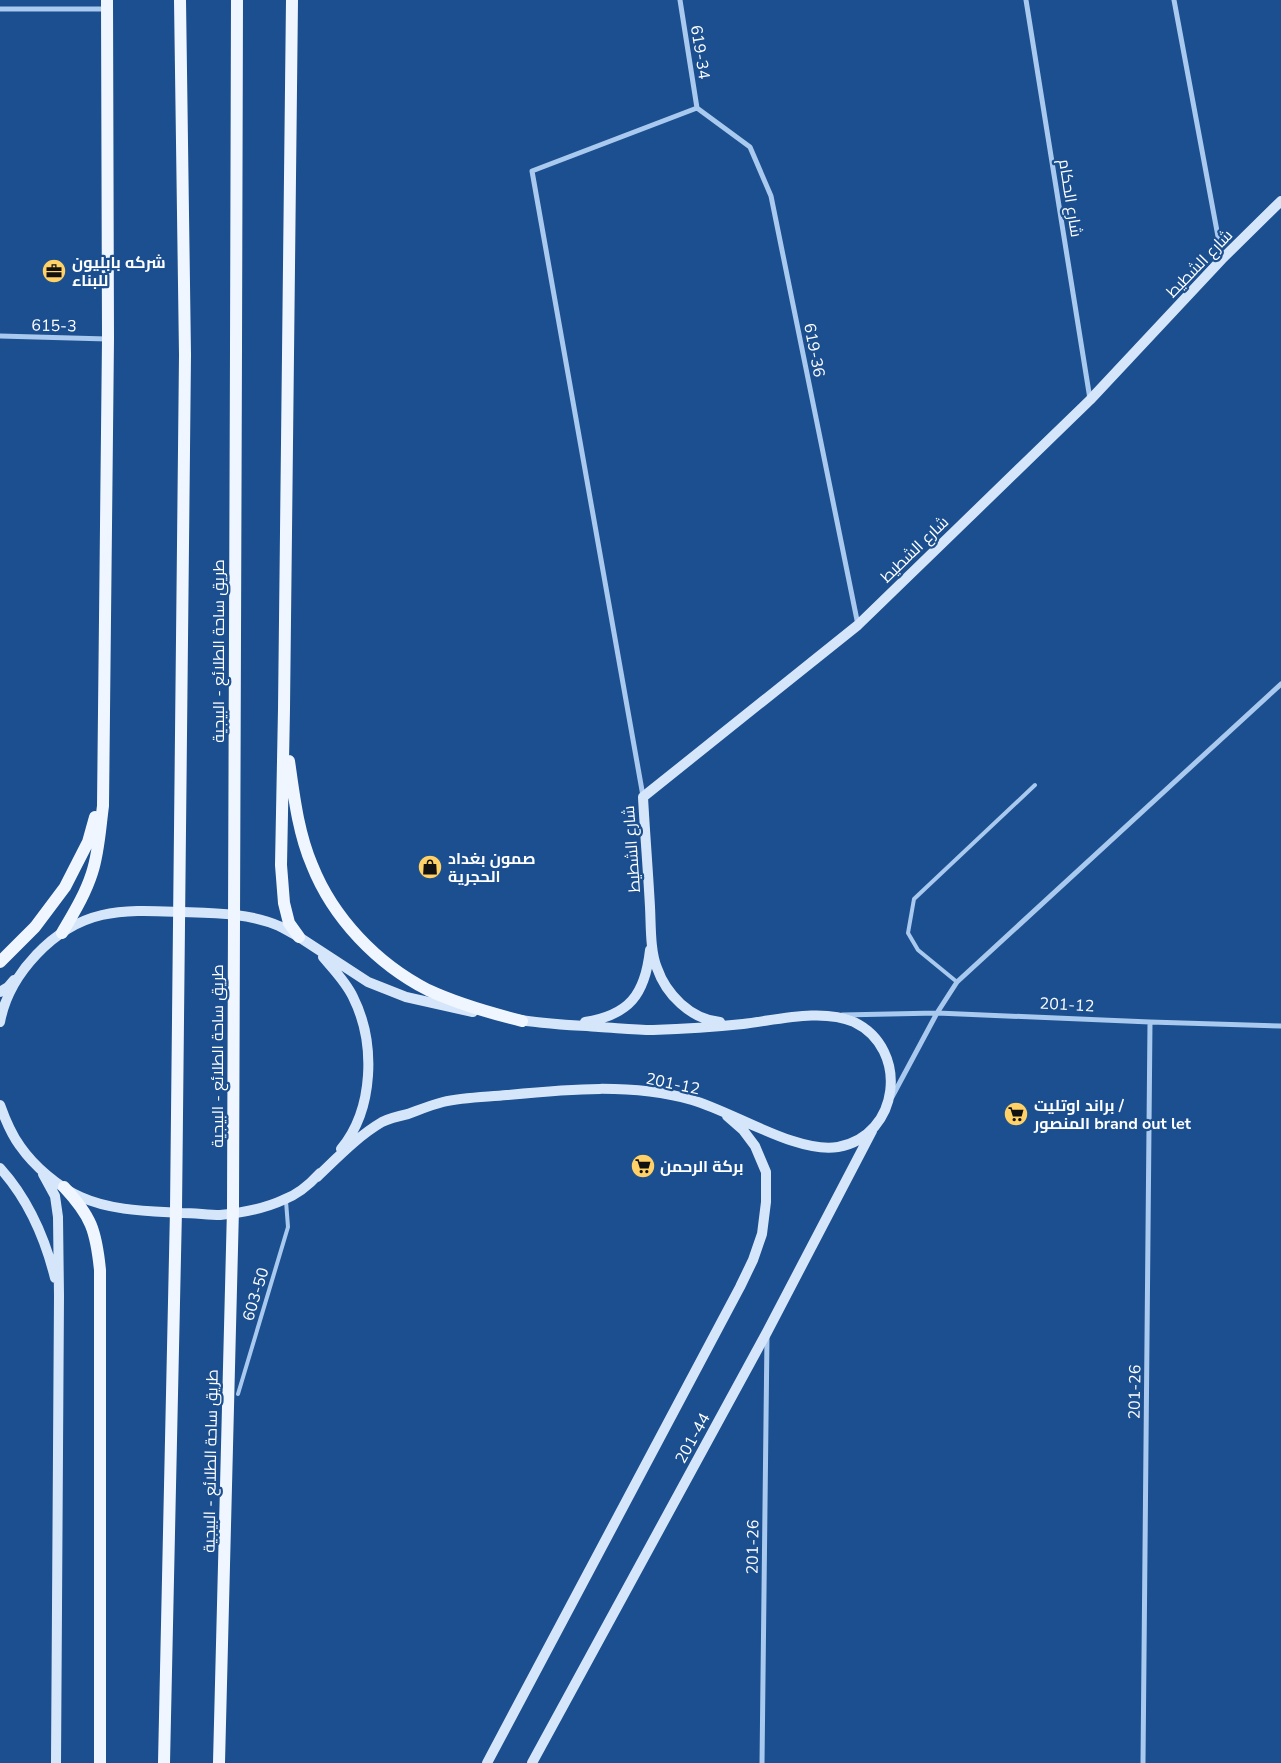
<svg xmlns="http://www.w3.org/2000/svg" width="1281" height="1763" font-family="'Nunito Sans',Cairo,sans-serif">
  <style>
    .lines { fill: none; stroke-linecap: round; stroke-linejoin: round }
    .service { stroke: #a9c9ee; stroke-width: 4 }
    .minor { stroke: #a9c9ee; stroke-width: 5 }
    .secondary { stroke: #d6e6fa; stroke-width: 10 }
    .primary { stroke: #f0f6ff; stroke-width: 12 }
    .primary-bridge { stroke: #f0f6ff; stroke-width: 12 }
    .labels { text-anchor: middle; stroke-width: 4.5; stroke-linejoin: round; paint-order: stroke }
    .street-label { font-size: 16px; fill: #fff; stroke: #1b4f8f }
    .poi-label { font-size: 16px; font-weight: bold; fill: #fff; stroke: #1b4f8f; text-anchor: start }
  </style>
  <rect width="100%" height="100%" fill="#1b4f8f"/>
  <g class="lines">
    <path class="service" d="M957,982L918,950L908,933L914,899L1035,785
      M238,1394L288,1227L286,1201"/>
    <path class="minor" d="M680,0L697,108
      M1026,0L1090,399
      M1174,0L1222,258
      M0,9H107
      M697,108L750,147L771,196L858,625
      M0,336L107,339
      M643,796L532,171L697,108
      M842,1015L937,1013L1150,1022L1281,1026
      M892,1097L937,1013L957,982L1281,684
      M762,1763L767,1336
      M1143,1763L1150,1022"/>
    <path class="secondary" d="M299,937L368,982L406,997L473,1012
      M323,957C334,970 346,982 353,997C376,1043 374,1109 341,1149
      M0,992L8,987L14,980
      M0,1022C9,974 54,926 102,915C127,909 156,911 182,912C213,913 250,913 279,926C285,929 292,933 299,937
      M585,1022C629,1015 645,995 650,950
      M720,1022C690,1019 666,994 657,968C650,951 651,925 650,907C648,870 645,834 643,797L858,625L1090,400L1222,259L1281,201
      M0,1105C5,1119 11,1134 20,1146C34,1166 58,1187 81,1197C112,1211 149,1211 182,1213C195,1213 208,1215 220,1215C239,1213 266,1208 283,1200C297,1195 310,1184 320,1173
      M0,1168C28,1199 45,1238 55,1278
      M43,1174L55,1196L58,1217L59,1296L56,1763
      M317,1177C337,1158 358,1136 382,1122C390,1118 399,1116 408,1114C419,1110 431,1105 443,1102C463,1097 486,1097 507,1095C568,1089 632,1083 692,1100C734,1112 797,1154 838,1147C900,1136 910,1049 854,1022C822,1008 777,1020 743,1024C714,1027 683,1029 653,1030C635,1030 617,1028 599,1027C571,1025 542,1024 514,1019
      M487,1763L740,1287L753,1260L762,1234L766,1202V1172L755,1146L743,1130L727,1116
      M532,1763L767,1332L872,1131"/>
    <path class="primary" d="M180,0L185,355
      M292,0L284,709L281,865L284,903L289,923L299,937
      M236,349L237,0
      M289,761C294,796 298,832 312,865C333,918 377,964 428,990C458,1004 490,1013 522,1021
      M62,933C73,914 85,895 92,873C99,852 100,828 103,806L108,339L107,0
      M0,962L35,927L65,887L88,842L95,817
      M64,1187C91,1216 96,1230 100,1270V1763"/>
    <path class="primary-bridge" d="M164,1763L176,1210L185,355
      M219,1763L233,1209L236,349"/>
  </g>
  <defs>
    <g id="office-disc" transform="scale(1.25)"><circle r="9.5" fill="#ffd166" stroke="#1b4f8f"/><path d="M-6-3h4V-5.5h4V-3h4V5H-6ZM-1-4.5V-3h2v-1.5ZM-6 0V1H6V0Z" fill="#111"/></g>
    <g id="shop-disc" transform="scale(1.25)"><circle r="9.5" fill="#ffd166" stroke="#1b4f8f"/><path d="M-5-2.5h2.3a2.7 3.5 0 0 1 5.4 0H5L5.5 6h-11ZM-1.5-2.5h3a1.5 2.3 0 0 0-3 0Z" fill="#111"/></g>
    <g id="supermarket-disc" transform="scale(1.25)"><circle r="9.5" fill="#ffd166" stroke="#1b4f8f"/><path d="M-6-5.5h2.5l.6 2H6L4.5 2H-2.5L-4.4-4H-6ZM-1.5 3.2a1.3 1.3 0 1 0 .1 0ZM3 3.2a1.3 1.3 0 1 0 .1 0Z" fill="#111"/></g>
  </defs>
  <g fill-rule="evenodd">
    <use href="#office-disc" x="54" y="271"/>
    <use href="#shop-disc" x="430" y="867"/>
    <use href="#supermarket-disc" x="1016" y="1114"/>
    <use href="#supermarket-disc" x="643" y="1166"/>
  </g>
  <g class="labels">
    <g class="street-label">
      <text transform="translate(701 52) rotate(81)" y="6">619-34</text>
      <text transform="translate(1071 198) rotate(81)" y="6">شارع الحكام</text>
      <text transform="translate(1199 263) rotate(-46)" y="6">شارع الشطيط</text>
      <text transform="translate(54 325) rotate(1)" y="6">615-3</text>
      <text transform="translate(815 350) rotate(79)" y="6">619-36</text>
      <text transform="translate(914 549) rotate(-44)" y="6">شارع الشطيط</text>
      <text transform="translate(218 651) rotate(-90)" y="6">طريق ساحة الطلائع - البيجية</text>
      <text transform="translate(631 849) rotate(-94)" y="6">شارع الشطيط</text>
      <text transform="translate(1067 1004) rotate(3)" y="6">201-12</text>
      <text transform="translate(217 1056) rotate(-90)" y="6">طريق ساحة الطلائع - البيجية</text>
      <text transform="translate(673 1083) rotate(12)" y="6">201-12</text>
      <text transform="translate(255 1294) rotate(-73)" y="6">603-50</text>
      <text transform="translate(1134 1392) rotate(-89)" y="6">201-26</text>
      <text transform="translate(692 1438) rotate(-61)" y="6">201-44</text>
      <text transform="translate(210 1461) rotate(-89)" y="6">طريق ساحة الطلائع - البيجية</text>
      <text transform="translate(752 1547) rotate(-89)" y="6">201-26</text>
    </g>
    <g class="poi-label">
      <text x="72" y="268">شركه بابليون<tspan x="72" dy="18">للبناء</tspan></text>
      <text x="448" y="864">صمون بغداد<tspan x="448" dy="18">الحجرية</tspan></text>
      <text x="1034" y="1111">براند اوتليت /<tspan x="1034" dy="18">المنصور brand out let</tspan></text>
      <text x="660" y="1172">بركة الرحمن</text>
    </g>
  </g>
</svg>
